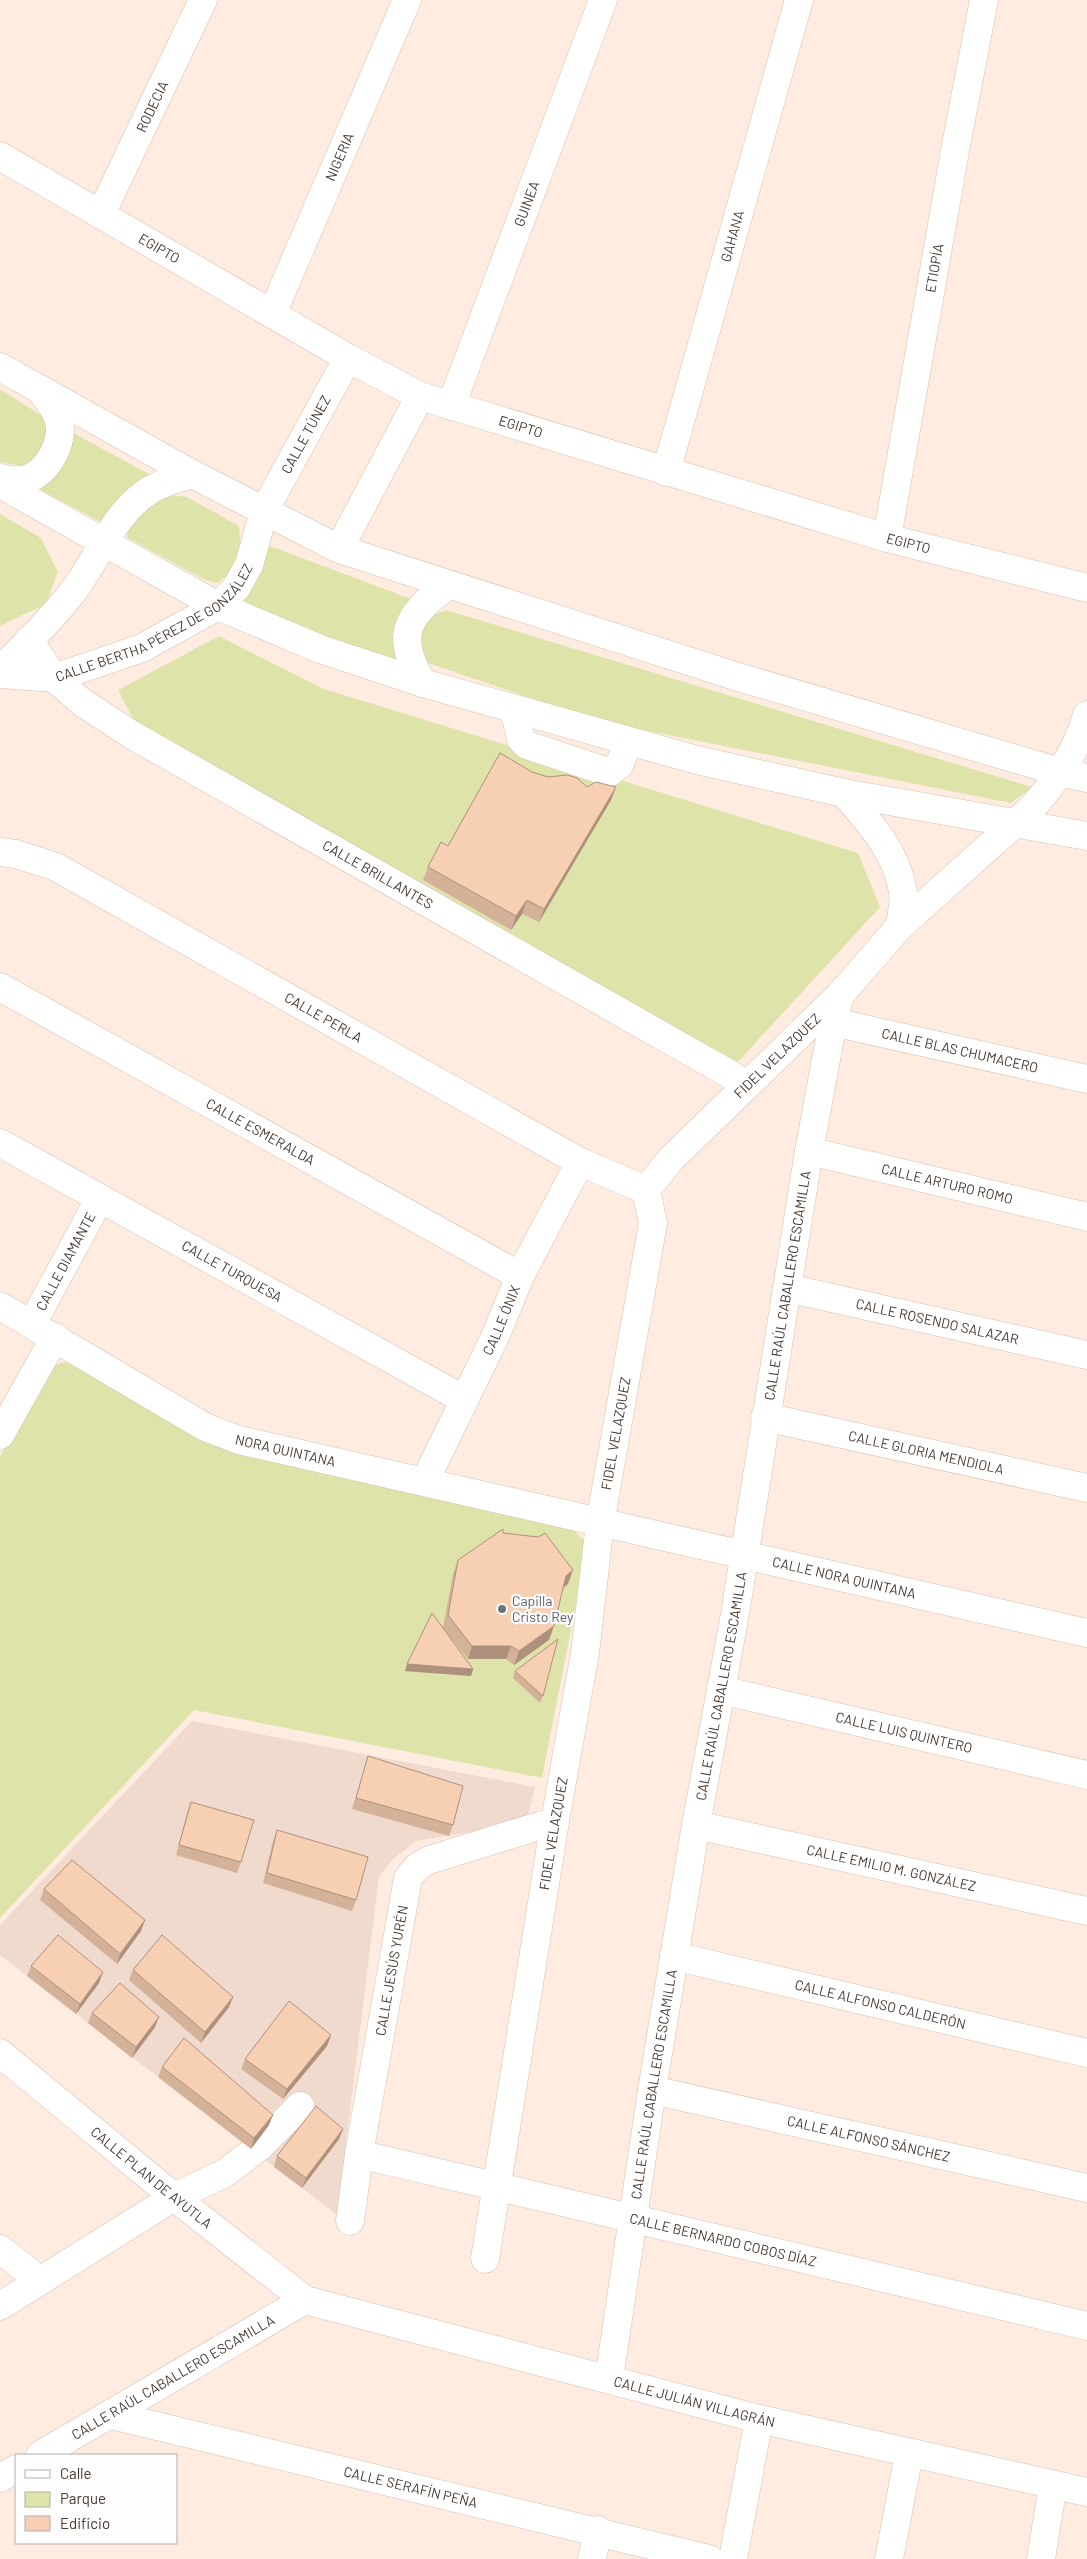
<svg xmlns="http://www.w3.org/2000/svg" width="1087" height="2559" font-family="Barlow,sans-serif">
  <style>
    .education { fill: #f0dace }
    .green { fill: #dee4a9 }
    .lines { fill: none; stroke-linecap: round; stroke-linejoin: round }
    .minor-casing { stroke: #dbbfab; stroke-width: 29 }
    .major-casing { stroke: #dbbfab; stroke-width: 29 }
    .minor { stroke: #fff; stroke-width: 28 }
    .major { stroke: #fff; stroke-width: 28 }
    .wall { fill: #d4b29a }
    .shaded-wall { fill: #ad917d }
    .building { fill: #f7cfb3; stroke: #ad917d }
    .worship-dot { fill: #6b7280; stroke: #fdfdfd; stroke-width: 2 }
    .labels { text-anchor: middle; stroke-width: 4.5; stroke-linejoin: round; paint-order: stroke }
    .street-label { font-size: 14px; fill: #463a32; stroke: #fdfdfd }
    .worship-label { font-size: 14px; fill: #5b616d; stroke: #fdfdfd; text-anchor: start }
  </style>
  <rect width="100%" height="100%" fill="#feece0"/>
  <path class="education" d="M192,1721L535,1787L526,1823L416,1841L392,1860L379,1877L337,2215L0,1955V1925Z"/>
  <path class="green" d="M0,389L47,419L50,432L38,460L22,466L0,462Z
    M68,430L149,474L127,493L101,522L33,486Z
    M170,495L187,497L239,526C242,553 240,566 218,583L205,580L128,538L126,528L142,507Z
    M0,514L41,538L58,572L46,604L0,626Z
    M270,546L411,599L397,659L316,635L240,600L263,554Z
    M446,610L1032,787L1011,803L598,721L425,662L417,635L426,618Z
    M219,636L324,689L858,853L880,907L738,1062L138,728L118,690Z
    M65,1362L77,1364L197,1432L574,1530L585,1542V1557L542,1778L194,1710L0,1918V1456L56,1365Z"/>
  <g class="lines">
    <g class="minor-casing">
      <g id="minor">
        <path id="s1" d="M0,156L348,358L420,396L887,538L1087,588"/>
        <path id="s2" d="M101,214L203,0"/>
        <path id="s3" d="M272,314L407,0"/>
        <path id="s4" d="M451,406L603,0"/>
        <path id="s5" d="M666,472L799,0"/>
        <path d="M0,478C9,480 18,482 27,479C48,472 64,442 59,421C56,409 48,400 41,391"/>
        <path id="s6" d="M887,538L956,145L984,0"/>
        <path d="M339,549L420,396"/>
        <path id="s7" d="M29,640L54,678L83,703L132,735L747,1084"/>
        <path d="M0,670C24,646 50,621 71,594C96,563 110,520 143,495C157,484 176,479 192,474"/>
        <path id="s8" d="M0,674L54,678L142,648L218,606L236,588L249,565L264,511L348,358"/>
        <path d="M423,683C394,637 406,615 447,586"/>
        <path d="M514,709L521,739L527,745L605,771L610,772L620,764L628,741"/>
        <path d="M844,793C869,822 897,852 903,892C905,902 901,916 900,926"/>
        <path id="s9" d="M0,852L16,854L56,867L580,1162L646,1190"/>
        <path id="s10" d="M0,987L520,1276"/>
        <path id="s11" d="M833,1022L1087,1079"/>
        <path id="s12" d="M0,1143L463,1399"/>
        <path id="s13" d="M809,1151L1087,1217"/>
        <path id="s14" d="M646,1190L671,1159L840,995L900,926L1033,807C1057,779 1077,751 1087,715"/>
        <path id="s15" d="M787,1288L1087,1355"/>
        <path id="s16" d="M0,1306L205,1427L239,1440L1087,1633"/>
        <path id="s17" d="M32,1324L100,1198"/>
        <path id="s18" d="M765,1417L1087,1488"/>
        <path d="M0,1435L55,1337"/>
        <path id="s19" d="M425,1481L495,1337L520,1276L580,1162"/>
        <path id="s20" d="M721,1690L1087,1775"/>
        <path id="s21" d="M696,1825L1087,1911"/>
        <path id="s22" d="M674,1956L1087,2053"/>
        <path id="s23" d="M0,2053L174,2197L305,2300L759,2419L1087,2492"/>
        <path id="s24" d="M652,2090L1087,2188"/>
        <path id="s25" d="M359,2154L1087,2326"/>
        <path id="s26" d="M350,2221L359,2154L408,1878L417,1867L429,1860L555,1821"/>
        <path d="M0,2249L40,2281"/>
        <path id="s27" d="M485,2259L555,1821L585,1653L600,1523L653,1223L646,1190"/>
        <path d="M0,2306L174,2197L225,2173L259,2147L300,2106"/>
        <path id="s28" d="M609,2379L652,2090L696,1825L735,1614L809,1151L833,1022L840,995"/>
        <path id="s29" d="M111,2415L709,2559"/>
        <path id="s30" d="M40,2455L305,2300"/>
        <path d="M0,2478L16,2469"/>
        <path d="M592,2559L598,2530"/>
        <path d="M733,2559L759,2419"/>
        <path d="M889,2559L909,2454"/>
        <path d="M1041,2559L1053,2485"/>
      </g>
    </g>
    <g class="major-casing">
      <path id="major" d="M0,367L192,474L339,549L735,676L1060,772L1087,778
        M0,484L218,606L320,649L423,683L697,760L844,793L1087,836"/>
    </g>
    <use href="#minor" class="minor"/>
    <use href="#major" class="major"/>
  </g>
  <path class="wall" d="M532,772L548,777L587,787H616L611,800L539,922L522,914L511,930L423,880L428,867L448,846Z
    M503,1533L568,1584L563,1588L549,1640L514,1665L506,1659H468L450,1637L473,1669L471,1676L405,1671L443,1628L453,1574L458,1560Z
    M515,1671L543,1696L540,1703L513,1678Z
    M368,1756L453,1825L449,1836L352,1809Z
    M191,1802L241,1862L237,1873L176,1855L187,1813Z
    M277,1830L356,1900L352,1911L263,1883L273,1841Z
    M44,1889L145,1920L141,1931L117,1964L40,1900Z
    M31,1966L99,1983L76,2014L27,1976Z
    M133,1970L233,1997L229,2007L201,2043L129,1980Z
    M92,2013L155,2027L132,2058L88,2023Z
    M331,2035L327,2046L283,2099L241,2069L245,2059Z
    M162,2067L269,2125L251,2149L158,2077Z
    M343,2129L339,2139L302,2188L274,2167L277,2156Z"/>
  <path class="shaded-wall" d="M616,787L611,800L539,922L544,909Z
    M527,900L522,914L511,930L516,916Z
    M573,1570L568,1584L561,1589L566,1576Z
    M554,1626L549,1640L514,1665L519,1651Z
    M472,1646H511L506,1659H468Z
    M407,1664L473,1669L471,1676L405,1671Z
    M145,1920L141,1931L117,1964L120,1954Z
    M103,1972L99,1983L76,2014L80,2004Z
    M233,1997L229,2007L201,2043L205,2032Z
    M159,2017L155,2027L132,2058L136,2047Z
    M331,2035L327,2046L283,2099L287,2089Z
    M273,2115L269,2125L251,2149L254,2138Z
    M343,2129L339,2139L302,2188L306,2178Z"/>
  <path class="building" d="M500,753L532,772L548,777L567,775L577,778L587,787L596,782L616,787L544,909L527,900L516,916L428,867L441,842L448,846Z
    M503,1529V1533L538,1537L545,1533L573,1570L566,1576L554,1626L519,1651L511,1646H472L448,1615L458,1560Z
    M432,1613L473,1669L407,1664Z
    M558,1639L543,1696L515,1671Z
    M368,1756L463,1786L453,1825L356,1798Z
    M191,1802L254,1820L241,1862L179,1845Z
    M277,1830L368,1857L356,1900L267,1873Z
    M72,1860L145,1920L120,1954L44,1889Z
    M58,1935L103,1972L80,2004L31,1966Z
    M162,1935L233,1997L205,2032L133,1970Z
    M120,1983L159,2017L136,2047L92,2013Z
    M289,2001L331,2035L287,2089L245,2059Z
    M184,2038L273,2115L254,2138L162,2067Z
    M316,2106L343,2129L306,2178L277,2156Z"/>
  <circle class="worship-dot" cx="502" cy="1609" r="5"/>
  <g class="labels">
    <g class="street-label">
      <text dy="5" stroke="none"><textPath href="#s2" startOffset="119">RODECIA</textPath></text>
      <text dy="5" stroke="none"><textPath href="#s3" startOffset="171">NIGERIA</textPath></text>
      <text dy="5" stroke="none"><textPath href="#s4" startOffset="216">GUINEA</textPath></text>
      <text dy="5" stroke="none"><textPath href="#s5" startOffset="245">GAHANA</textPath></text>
      <text dy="5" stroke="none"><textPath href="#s1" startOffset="184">EGIPTO</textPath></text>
      <text dy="5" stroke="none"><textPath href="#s6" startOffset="274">ETIOPÍA</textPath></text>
      <text dy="5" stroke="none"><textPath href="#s1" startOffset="589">EGIPTO</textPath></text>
      <text dy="5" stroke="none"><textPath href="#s8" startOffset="429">CALLE TÚNEZ</textPath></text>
      <text dy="5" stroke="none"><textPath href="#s1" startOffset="994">EGIPTO</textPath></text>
      <text dy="5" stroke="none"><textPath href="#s8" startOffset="171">CALLE BERTHA PÉREZ DE GONZÁLEZ</textPath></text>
      <text dy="5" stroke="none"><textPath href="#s7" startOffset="425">CALLE BRILLANTES</textPath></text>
      <text dy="5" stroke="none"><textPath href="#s9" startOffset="365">CALLE PERLA</textPath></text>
      <text dy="5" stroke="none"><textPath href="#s11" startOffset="130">CALLE BLAS CHUMACERO</textPath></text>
      <text dy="5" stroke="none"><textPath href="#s14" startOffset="188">FIDEL VELAZQUEZ</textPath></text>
      <text dy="5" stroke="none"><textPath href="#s10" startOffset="298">CALLE ESMERALDA</textPath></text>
      <text dy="5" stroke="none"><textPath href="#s13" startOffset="142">CALLE ARTURO ROMO</textPath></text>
      <text dy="5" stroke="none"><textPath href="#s17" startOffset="71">CALLE DIAMANTE</textPath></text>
      <text dy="5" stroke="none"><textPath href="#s12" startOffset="265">CALLE TURQUESA</textPath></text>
      <text dy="5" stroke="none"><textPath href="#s28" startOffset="1108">CALLE RAÚL CABALLERO ESCAMILLA</textPath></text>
      <text dy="5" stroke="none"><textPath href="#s19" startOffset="178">CALLE ÓNIX</textPath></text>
      <text dy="5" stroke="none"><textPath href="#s15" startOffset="154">CALLE ROSENDO SALAZAR</textPath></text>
      <text dy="5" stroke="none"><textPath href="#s27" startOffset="836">FIDEL VELAZQUEZ</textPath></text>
      <text dy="5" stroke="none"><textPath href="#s16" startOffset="322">NORA QUINTANA</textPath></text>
      <text dy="5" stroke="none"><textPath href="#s18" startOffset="165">CALLE GLORIA MENDIOLA</textPath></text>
      <text dy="5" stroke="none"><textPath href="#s16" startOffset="895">CALLE NORA QUINTANA</textPath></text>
      <text dy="5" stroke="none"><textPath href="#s28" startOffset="702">CALLE RAÚL CABALLERO ESCAMILLA</textPath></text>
      <text dy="5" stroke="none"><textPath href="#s20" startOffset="188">CALLE LUIS QUINTERO</textPath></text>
      <text dy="5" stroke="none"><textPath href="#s27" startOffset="431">FIDEL VELAZQUEZ</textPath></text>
      <text dy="5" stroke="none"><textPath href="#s21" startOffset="200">CALLE EMILIO M. GONZÁLEZ</textPath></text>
      <text dy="5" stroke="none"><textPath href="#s26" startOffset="254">CALLE JESÚS YURÉN</textPath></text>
      <text dy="5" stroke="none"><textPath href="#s22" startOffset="212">CALLE ALFONSO CALDERÓN</textPath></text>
      <text dy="5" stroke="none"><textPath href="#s28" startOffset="298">CALLE RAÚL CABALLERO ESCAMILLA</textPath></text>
      <text dy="5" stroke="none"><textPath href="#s24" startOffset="222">CALLE ALFONSO SÁNCHEZ</textPath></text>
      <text dy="5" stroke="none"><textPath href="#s23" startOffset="196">CALLE PLAN DE AYUTLA</textPath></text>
      <text dy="5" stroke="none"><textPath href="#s25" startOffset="374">CALLE BERNARDO COBOS DÍAZ</textPath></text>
      <text dy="5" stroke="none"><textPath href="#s30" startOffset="154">CALLE RAÚL CABALLERO ESCAMILLA</textPath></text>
      <text dy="5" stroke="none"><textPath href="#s23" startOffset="795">CALLE JULIÁN VILLAGRÁN</textPath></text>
      <text dy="5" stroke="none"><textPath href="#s29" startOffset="308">CALLE SERAFÍN PEÑA</textPath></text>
    </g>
    <g class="worship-label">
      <text x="512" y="1606">Capilla<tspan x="512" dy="16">Cristo Rey</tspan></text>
    </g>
  </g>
  <rect x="15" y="2454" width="162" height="90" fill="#fdfdfd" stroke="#b4afac"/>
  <rect x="25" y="2470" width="25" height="8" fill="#ffffff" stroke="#b4afac"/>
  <text x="60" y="2479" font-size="15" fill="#463a32">Calle</text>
  <rect x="25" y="2492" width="25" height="15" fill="#dee4a9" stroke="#b4afac"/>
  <text x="60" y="2504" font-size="15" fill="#463a32">Parque</text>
  <rect x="25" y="2516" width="25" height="15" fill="#f7cfb3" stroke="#b4afac"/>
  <text x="60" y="2529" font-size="15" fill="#463a32">Edificio</text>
</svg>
